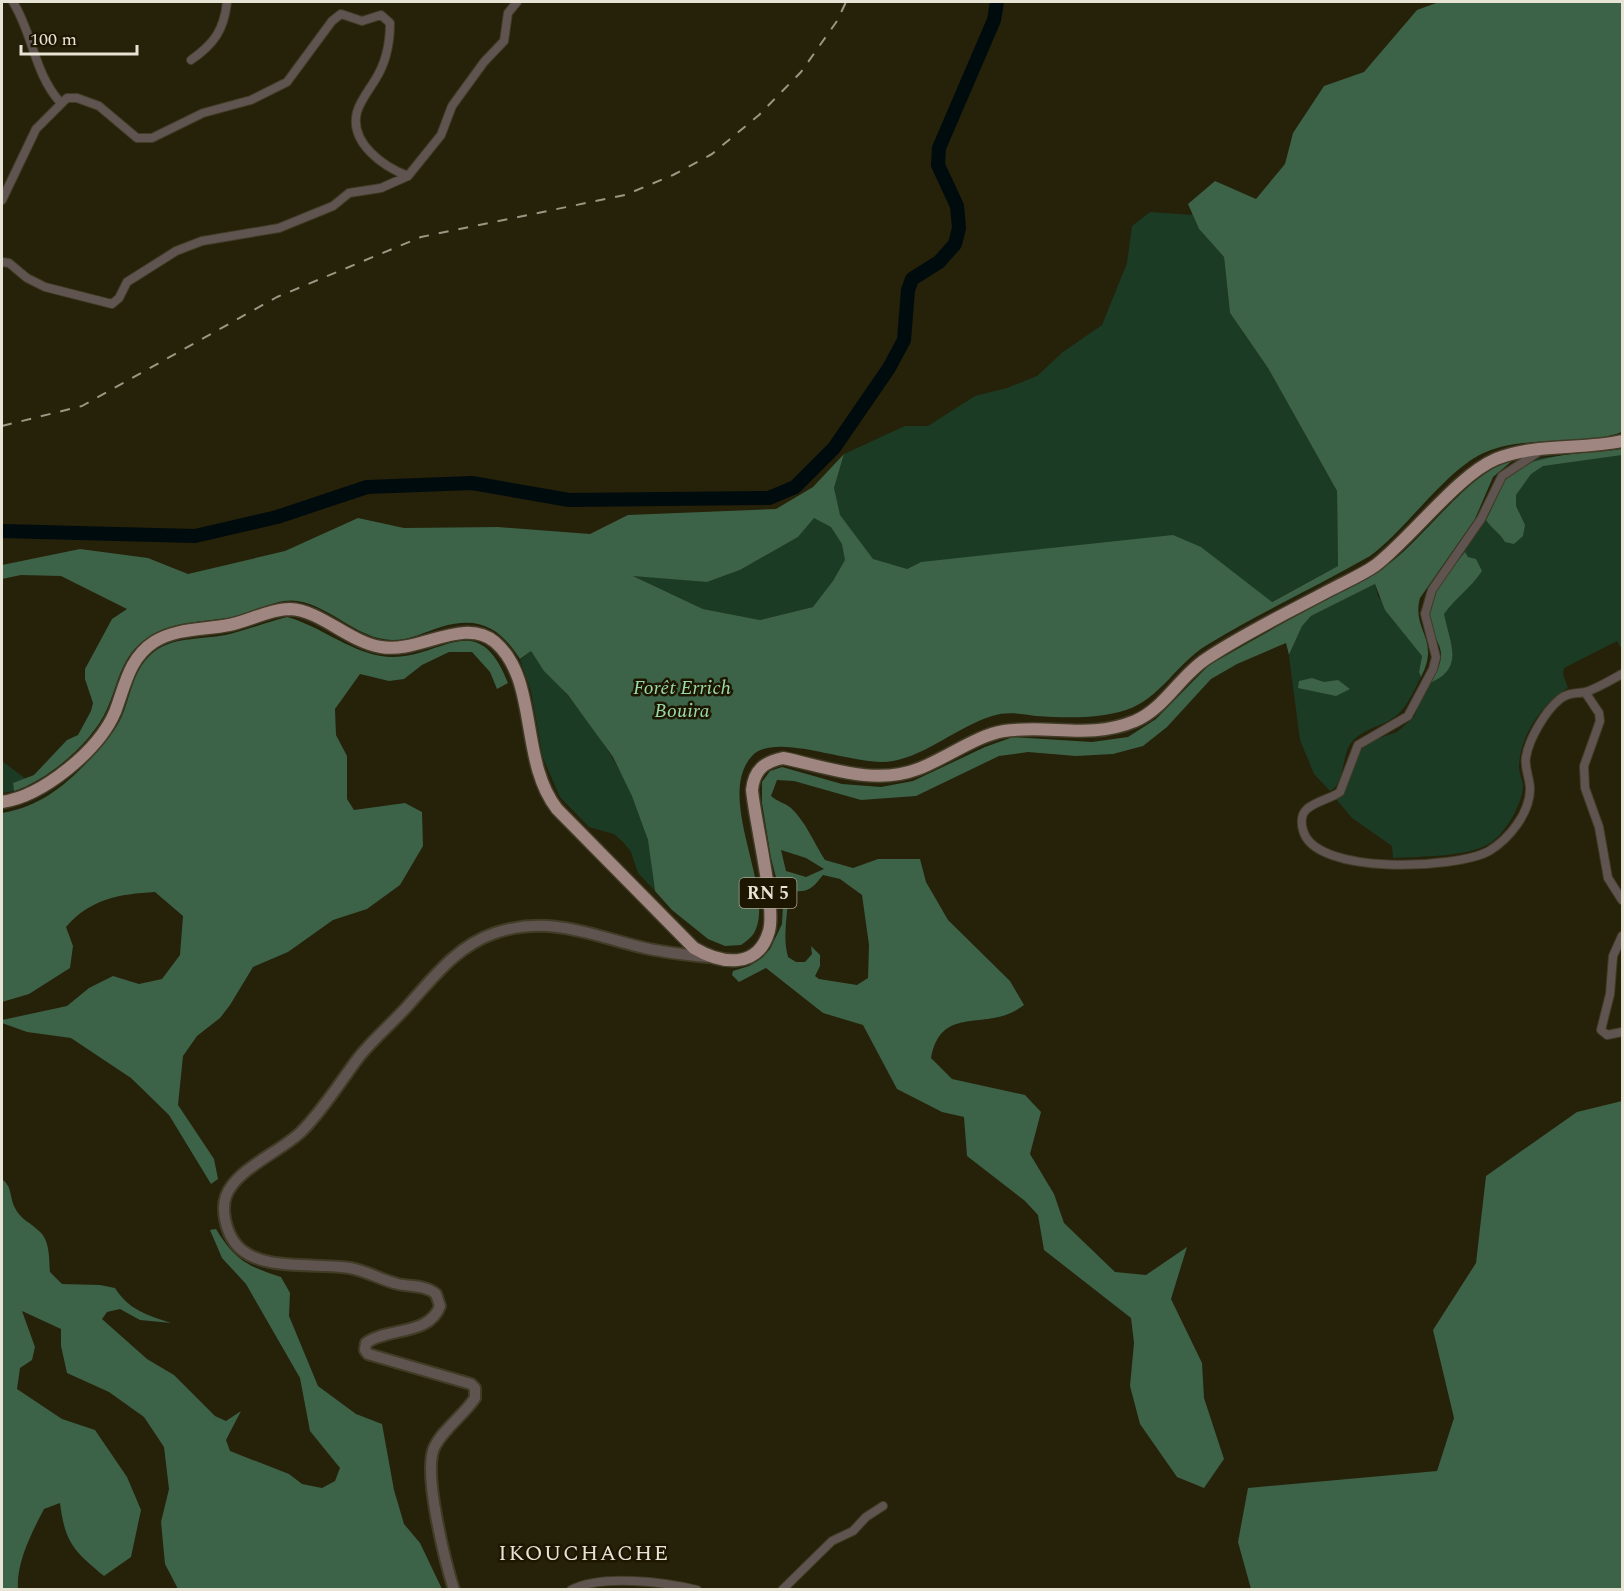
<svg xmlns="http://www.w3.org/2000/svg" width="1624" height="1591" font-family="Spectral,serif">
  <style>
    .green { fill: #1c3b25 }
    .forest { fill: #3c6247; fill-rule: evenodd }
    .lines { fill: none; stroke-linecap: round; stroke-linejoin: round }
    .river { stroke: #000b0e; stroke-width: 14 }
    .minor-casing { stroke: #413c26; stroke-width: 10 }
    .tertiary-casing { stroke: #413c26; stroke-width: 14 }
    .primary-casing { stroke: #413c26; stroke-width: 15 }
    .minor { stroke: #605451; stroke-width: 8 }
    .tertiary { stroke: #605451; stroke-width: 10 }
    .primary { stroke: #a08681; stroke-width: 12 }
    .rail { stroke: #9b9785; stroke-width: 2; stroke-dasharray: 10 10; stroke-linecap: butt }
    .labels { text-anchor: middle; stroke-width: 5; stroke-linejoin: round; paint-order: stroke }
    .shield { fill: #1d1702; stroke: #aaa696; stroke-width: 1.5 }
    .shield-label { font-size: 18px; font-weight: bold; fill: #e7e3d5 }
    .park-label { font-size: 20px; font-style: italic; fill: #9adaaa; stroke: #1d1702 }
    .quarter-label { font-size: 22px; letter-spacing: 1.5px; fill: #e7e3d5; stroke: #1d1702 }
  </style>
  <rect width="100%" height="100%" fill="#262109"/>
  <path class="green" d="M1150,212L1193,215L1199,229L1224,257L1230,313L1268,368L1337,491L1338,566L1271,602L921,562L845,599L760,620L703,609L631,575L707,582L740,570L798,537L832,495L844,454L905,426H928L975,396L1007,388L1037,376L1063,352L1102,325L1127,263L1132,226Z
    M1622,449V650L1617,641L1564,668L1563,674L1568,688C1543,702 1519,737 1519,767C1519,773 1522,779 1523,785C1523,803 1507,830 1493,841C1472,858 1419,856 1393,858L1392,846L1352,818L1336,799L1347,786L1359,752L1368,742L1397,732L1414,717L1423,693L1439,669L1442,655L1433,627L1439,588L1484,523L1504,481L1512,473L1539,458Z
    M1375,584L1378,596L1422,656L1419,672L1421,677C1414,690 1408,706 1396,716C1381,728 1360,728 1349,746C1342,759 1344,785 1330,791L1314,774L1300,740L1289,656L1302,625L1311,616Z
    M531,651C542,668 556,681 569,697C602,738 636,788 648,841C652,857 652,874 655,891L638,873L631,852L624,843L614,834L589,827L560,797L543,758L531,691L520,660Z
    M2,761L26,779L13,783L14,791L2,793Z"/>
  <path class="forest" d="M1439,2H1622V432C1579,448 1529,434 1486,452C1448,467 1406,530 1370,556C1316,587 1259,613 1207,645C1177,663 1160,699 1126,710C1098,719 1066,718 1036,716C1020,714 1008,711 992,716C957,727 929,754 893,761C856,768 776,730 752,756C714,798 777,892 754,933C752,937 745,942 741,945L725,946L708,939L672,910L655,891L648,840L632,796L613,757L568,695L544,671L531,651L520,659C499,627 479,616 441,627C424,632 411,640 393,640C353,640 322,595 284,601C270,603 259,610 246,614C211,624 171,617 142,642C120,660 118,685 107,709C93,742 47,781 14,791L13,783L34,775L67,740L78,735L91,711L93,703L85,679V669L112,619L127,609L61,576L21,575L2,579V565L80,549L148,558L188,574L285,551L358,518L404,528L498,527L590,534L628,515L776,509L813,487L844,454L834,488L840,515L873,559L907,569L921,562L1173,535L1201,547L1272,602L1338,566L1337,491L1268,368L1230,313L1224,257L1199,229L1188,204L1215,181L1256,199L1285,164L1293,133L1324,86L1364,72L1417,10ZM814,518L831,527L842,544L845,560L833,581L813,607L760,620L703,609L633,576L707,582L740,570L798,537Z
    M1622,449V455L1543,466L1531,474L1516,495V506L1525,525L1523,536L1514,544L1505,542C1499,532 1492,529 1486,520C1493,507 1498,494 1504,482C1520,452 1592,454 1622,449Z
    M1512,461L1493,477L1475,519L1420,598C1411,630 1441,639 1421,677L1419,672L1422,656L1385,610L1375,584L1311,616L1302,626L1289,655L1286,643L1237,664L1211,679L1167,727L1143,746L1113,754L1076,756L1028,752L999,756L916,796L861,800L794,781L777,780L771,796C778,802 785,803 791,808C806,822 814,843 825,860L853,868L878,859H920L926,882L948,920L1010,981L1024,1005C987,1034 942,1002 931,1058L952,1079L1025,1095L1041,1112L1030,1154L1054,1194L1064,1223L1115,1272L1146,1275L1187,1247L1171,1299L1202,1363L1204,1398L1224,1459L1204,1488L1177,1477L1140,1424L1130,1386L1134,1343L1131,1318L1044,1250L1038,1215L1025,1201L967,1156L964,1117L942,1112L897,1089L863,1025L823,1013L766,968L739,982L732,975L733,971L749,966L762,958L770,949L782,924L783,905L771,858L762,803V782L770,771L782,767L842,784L881,787L913,781L985,747L1013,737L1092,742L1128,737L1156,719L1209,665L1390,563C1424,538 1473,468 1512,461ZM781,850L806,858L824,869L806,877L786,871ZM823,875L840,879L862,895L869,945L868,978L857,985L819,979L815,976L820,966V955L811,946L812,954L805,962H796L788,957C782,935 788,913 789,890C807,894 812,889 823,875Z
    M1465,552L1468,557L1476,559L1482,571C1470,589 1456,597 1444,614C1450,644 1465,668 1430,683C1456,642 1428,645 1429,613C1429,591 1453,568 1465,552Z
    M287,617C320,626 347,650 381,656C438,665 476,601 508,683L497,689L490,672L472,652H449L422,665L404,679L389,681L360,674L335,709L336,735L347,756V799L354,810L405,803L422,812L423,846L400,885L367,909L333,920L288,952L253,967L230,1005L220,1018L197,1036L183,1056L178,1105L214,1159L218,1179L211,1184L169,1115L131,1078L71,1038L27,1032L2,1023V1020L67,1006L89,988L113,976L139,984L162,979L180,955L183,916L155,892C119,894 90,899 66,927L73,946L70,968L29,994L2,1002V813C43,806 68,783 96,753C106,741 116,730 122,716C132,692 133,668 155,651C175,636 206,640 230,634C249,629 268,622 287,617Z
    M1312,678L1324,682L1338,680L1350,689L1336,696L1298,688L1299,681Z
    M1622,1101V1589H1251L1238,1542L1248,1488L1437,1471L1454,1418L1433,1330L1476,1263L1486,1176L1577,1112Z
    M2,1179C13,1188 9,1196 15,1208C20,1219 31,1223 39,1231C50,1240 49,1258 50,1272L62,1284L100,1285L115,1288C129,1310 147,1315 171,1323L140,1320L120,1309L107,1312L102,1319L147,1359L174,1375L215,1416L226,1421L241,1411L226,1440L230,1451L289,1474L302,1484L322,1488L335,1481L340,1468L310,1431L300,1378L246,1284L222,1258L210,1230L216,1229C235,1260 247,1266 281,1277L290,1293L289,1316L318,1386L356,1414L382,1424L394,1490L404,1524L420,1543L442,1589H178L165,1564L161,1522L169,1489L164,1447L144,1417L109,1392L67,1373L61,1346V1329L22,1311L35,1347L32,1360L20,1368L17,1389L62,1419L95,1430L127,1477L141,1510L131,1557L104,1576C74,1551 65,1543 60,1503L44,1509C32,1532 16,1563 18,1589H2Z"/>
  <g class="lines">
    <path class="river" d="M2,531L195,536L277,517L367,487L472,483L569,500L769,498L795,487L834,448L889,368L904,340L908,290L912,279L939,262L955,244L959,228L957,206L938,165L939,148L994,20L997,2"/>
    <g class="minor-casing">
      <path id="minor" d="M13,2C33,34 34,73 60,102
        M191,60C214,44 224,30 227,2
        M2,200L36,129L67,98H77L99,106L137,138H152L203,113L251,100L287,82L332,21L341,14L362,21L381,15L390,23C390,43 386,63 375,80C369,90 360,101 357,112C349,143 384,167 408,176
        M2,262L9,263L27,278L45,287L112,304L119,298L127,282L176,251L202,241L279,228L333,206L349,193L381,188L408,176L441,135L452,106L484,62L504,41L508,13L517,2
        M1540,451L1502,476L1481,519L1432,590L1425,614L1436,657L1433,669L1408,716L1358,745L1340,792C1330,799 1316,801 1307,809C1301,814 1301,823 1303,830C1314,876 1457,869 1489,851C1509,839 1530,813 1530,789C1530,778 1524,768 1526,757C1529,739 1545,711 1560,699C1569,692 1576,694 1586,692C1598,688 1611,680 1622,674
        M1585,692L1599,713L1600,721L1584,766L1585,788L1599,827L1608,878L1622,900
        M1622,936L1613,956L1610,994L1601,1030L1607,1035L1622,1032
        M571,1590C601,1574 665,1582 697,1590
        M782,1590L832,1541L853,1531L866,1517L883,1506"/>
    </g>
    <g class="tertiary-casing">
      <path id="tertiary" d="M454,1590C445,1561 423,1474 434,1448C442,1430 464,1415 475,1398V1388L471,1384L368,1354L365,1350L366,1343C388,1327 429,1336 440,1306L436,1294C426,1285 411,1287 398,1284C381,1280 367,1271 350,1268C316,1262 257,1273 235,1243C226,1231 221,1210 226,1196C236,1169 280,1152 301,1132C324,1109 340,1082 359,1057C375,1037 396,1020 412,1001C436,974 459,945 495,933C552,914 595,937 649,949C669,953 688,955 708,957"/>
    </g>
    <g class="primary-casing">
      <path id="primary" d="M2,802C43,796 99,750 115,712C125,686 129,658 154,642C176,628 204,630 229,625C249,621 270,609 290,609C320,610 349,642 381,647C418,654 464,616 495,642C539,680 519,760 557,809L694,948C721,964 758,970 769,931C776,906 755,822 752,790C754,770 764,762 783,758C827,767 874,786 918,769C945,759 977,735 1004,731C1050,724 1089,740 1135,721C1164,709 1180,676 1206,659C1245,633 1289,612 1330,590C1345,582 1362,575 1376,565C1412,537 1458,475 1496,459C1535,443 1582,450 1622,441"/>
    </g>
    <use href="#minor" class="minor"/>
    <use href="#tertiary" class="tertiary"/>
    <use href="#primary" class="primary"/>
    <path class="rail" d="M2,426L82,406L277,297L421,237L625,195L673,175L712,154L759,115L801,72L837,21L846,2"/>
  </g>
  <g class="labels">
    <rect class="shield" x="739.5" y="878" width="57" height="30" rx="4.5"/>
    <g class="shield-label">
      <text x="768" y="899">RN 5</text>
    </g>
    <g class="park-label">
      <text x="682" y="694">Forêt Errich<tspan x="682" dy="23">Bouira</tspan></text>
    </g>
    <g class="quarter-label">
      <text x="584" y="1560">IKOUCHACHE</text>
    </g>
  </g>
  <rect width="1624" height="1591" fill="none" stroke="#e7e3d5" stroke-width="6"/>
  <path d="M21 45v9h116v-9" fill="none" stroke="#e7e3d5" stroke-width="3"/>
  <text x="30" y="45" font-size="18" fill="#e7e3d5" stroke="#1d1702" stroke-width="4.5" paint-order="stroke">100 m</text>
</svg>
